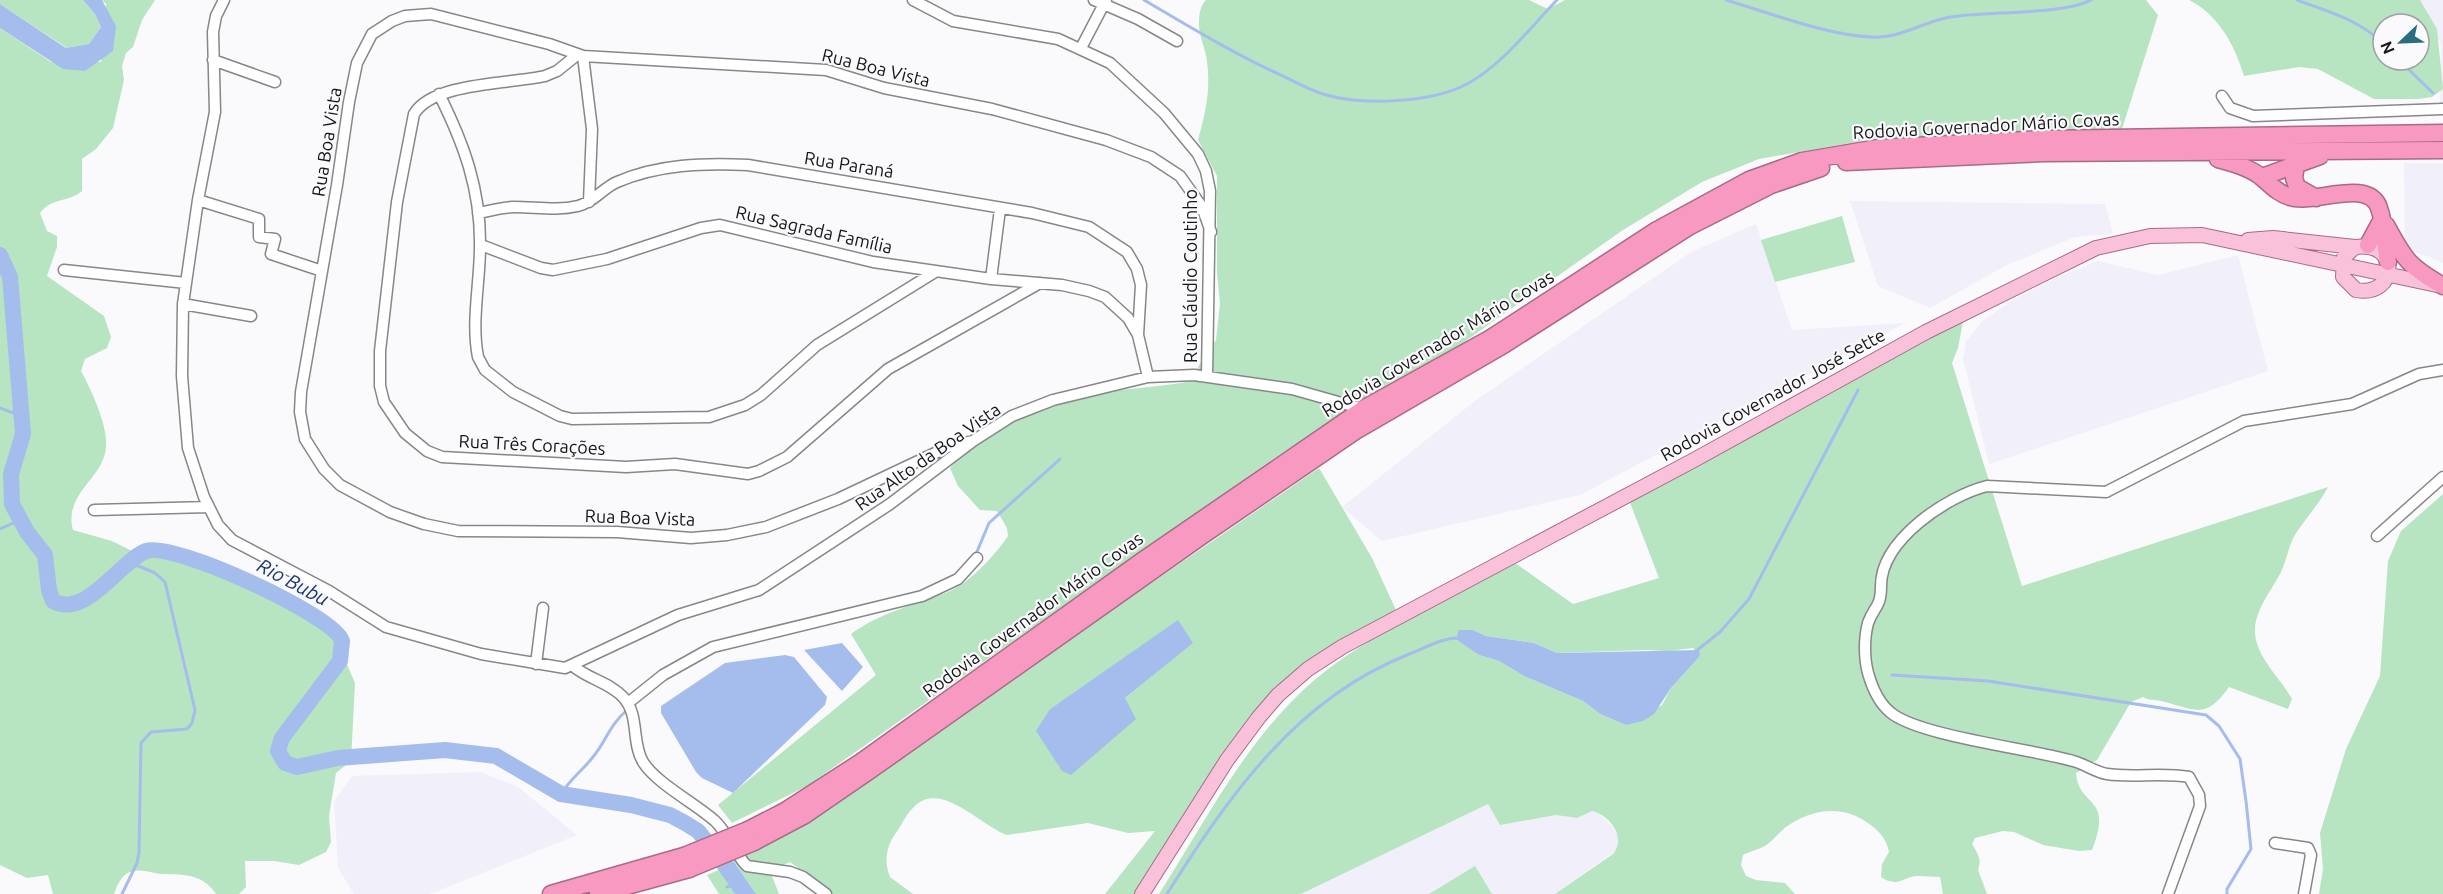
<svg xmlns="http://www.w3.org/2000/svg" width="2443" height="894" font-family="Ubuntu,sans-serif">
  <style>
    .built { fill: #f0effa }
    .green { fill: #b7e4c1; fill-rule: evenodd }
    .water { fill: #a5bded }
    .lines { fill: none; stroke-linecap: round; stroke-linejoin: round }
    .stream { stroke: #a5bded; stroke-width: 3 }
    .river { stroke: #a5bded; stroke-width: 16 }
    .minor-casing { stroke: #878789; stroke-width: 13 }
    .major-casing { stroke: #a86b86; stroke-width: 16 }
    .highway-casing { stroke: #a86b86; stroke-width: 19 }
    .minor { stroke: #fff; stroke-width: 10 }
    .major { stroke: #fac2da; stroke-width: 14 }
    .highway { stroke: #f799c1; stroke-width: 16 }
    .highway-bridge-casing { stroke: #a86b86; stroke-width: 19; stroke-linecap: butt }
    .highway-bridge { stroke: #f799c1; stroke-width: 16 }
    .labels { text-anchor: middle; stroke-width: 4.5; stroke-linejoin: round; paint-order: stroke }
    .street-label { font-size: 18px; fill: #161617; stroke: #fafafd }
    .water-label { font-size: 20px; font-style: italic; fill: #1d376f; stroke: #fafafd }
  </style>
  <rect width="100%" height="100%" fill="#fafafd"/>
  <path class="built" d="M2404,0H2443V106H2440L2441,43Z
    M2404,163H2443V263L2405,248Z
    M1850,201L2105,204L2113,234L2075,237L2007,265L1930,308L1878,286Z
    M1756,224L1792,330L1905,323L1580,495L1382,541L1342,507L1475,401L1691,252Z
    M2238,255L2268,371L1989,464L1963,359L1966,342L1982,321L2013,300L2058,277L2098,261L2158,275Z
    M481,772L518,787L577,835L430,894H354L338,868L334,801L352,776Z
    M1488,804L1500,825L1556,815L1577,818L1592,811L1597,812L1614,828L1619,838L1618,849L1555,894H1301Z"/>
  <path class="green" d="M0,0H83L95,14L101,27L89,44L67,48L0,4Z
    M102,0H155L142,20L133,47L126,53L122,66L124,80L113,128L96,149L82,159V191C68,203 52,197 40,213L47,231L57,236V247L47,276L104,316L111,337L107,348L85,359L81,371C91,389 108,426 106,446C105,478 63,493 73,530L112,541L140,555L178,549L190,556L272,587L309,608L331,627L355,683L351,761L336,773L329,816L331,842L326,852L299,865L274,861H245L246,887L239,894H216C202,873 184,875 162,874C151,873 141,868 130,872C121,875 117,886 114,894H53L48,875L27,878L0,865V28L51,62H101L106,4Z
    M1206,0H1529L1548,9L1565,0H2146L2158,15L2122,129L1867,140L1759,159L1702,182L1623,230L1457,347L1386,385L1267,463L807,786L732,823L718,805L876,675L851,634C881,612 914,605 948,592C970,583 995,555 1008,536L1007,528L997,511L980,510L958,486L950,468C974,440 1027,407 1064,398C1106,389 1150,389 1192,381L1199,365L1216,340L1220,303L1217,273V176L1198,140C1205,114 1211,90 1207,62C1206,50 1200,39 1199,26C1199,17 1199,7 1206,0Z
    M2189,0H2420L2437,29L2443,89L2432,97L2418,99H2374L2318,69L2299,67L2244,76C2235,46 2219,15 2189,0ZM2383,24H2419V60H2383Z
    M1842,216L1855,262L1775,282L1761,240Z
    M1964,316L1958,348L1952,363L2022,586L2328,487C2319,504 2307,517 2296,533C2289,544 2287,559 2281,572C2271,592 2250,615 2256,640C2261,662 2281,679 2292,699L2288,709L2229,687C2205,721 2195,709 2161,701C2153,699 2150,701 2143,697L2131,702L2097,760L2076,773C2079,809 2114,794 2092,850L2079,851L2043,845L2014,832L2003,831L1975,838L1972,844C1978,854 1982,859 1978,870L1987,894H1943L1940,877C1933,877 1926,876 1919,876C1904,875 1899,889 1881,877L1882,864L1889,852C1886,838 1879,831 1868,823C1842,804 1811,809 1786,827C1778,833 1773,841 1765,846C1758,850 1750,851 1743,855L1741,865L1746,876L1756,880L1785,883L1795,894H1555L1613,854C1627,838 1610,815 1592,811L1577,818L1556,815L1500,825L1488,804L1301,894H1159C1205,822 1246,740 1311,683C1367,634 1450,599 1515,563L1573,604L1659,578L1629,500ZM1459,630H1473L1486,636L1534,643L1557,653L1646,650L1669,651L1693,648L1700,656L1671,688L1662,705L1626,725L1600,714L1583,701L1524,676L1499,661L1479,655Z
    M1319,468L1372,558L1396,610L1363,628L1301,670L1138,894H1105L1155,831L1128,833L1088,823L1007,835C981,826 940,779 914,807C907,813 903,822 898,830C887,844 883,860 890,877L913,894H833L790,862L770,871L779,894H756L734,862L724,860L1048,654ZM1178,621L1192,643L1124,699L1050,709Z
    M2443,494V894H2319L2323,869L2320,833L2346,749L2380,676L2388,561L2401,531Z
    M1475,866L1492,894H1429Z
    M723,868L738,894H719L707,875Z"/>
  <path class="water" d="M83,0H102L116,26L113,51L85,71L63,69L0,28V4L66,48L89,44L101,27L95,14Z
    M1178,620L1193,643L1125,698L1136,719L1071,775L1062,771L1036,731L1050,709Z
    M1459,630H1473L1486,636L1534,643L1557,653L1699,650L1700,656L1671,688L1654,714L1643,721L1626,725L1600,714L1583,701L1524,676L1499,661L1479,655L1456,639Z
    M842,643L863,667L842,691L804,650Z
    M785,655L794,657L827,697L825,705L733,793L702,778L696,772L661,713V706L725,663Z
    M724,860L734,862L756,894H738L723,868Z"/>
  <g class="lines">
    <path class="stream" d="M1144,0C1190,27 1236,55 1285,77C1297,83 1310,90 1323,94C1361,106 1431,103 1467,84C1502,65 1529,29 1557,0
      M1726,0C1771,13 1825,35 1872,37C1900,39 1924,21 1951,17C1986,11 2064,15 2091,0
      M2297,0C2326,11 2361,20 2383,44
      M2399,60L2433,93
      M0,408L21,416
      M0,529L20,520
      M976,554L989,523L1060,459
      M1696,651L1720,632L1749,599L1858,390
      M1892,675L1988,681L2206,715L2219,726L2240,759L2246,801L2251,849L2227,889V894
      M561,794C570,779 583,770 593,757C607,740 608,727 627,710
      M727,887L737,884
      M122,894L137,863L139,852L141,743L151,732L187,729L192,723L195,710L165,582L155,573L129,562
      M1167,894C1228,797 1296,699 1407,655C1423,649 1441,638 1458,638"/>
    <path class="river" d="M0,255L10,277L23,434L11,474L12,504L27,532L45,555L49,590L53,601C86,619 119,562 146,551C172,541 334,615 342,641L340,661L282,738L278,751L285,763L297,767L338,758L445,750L496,756L561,794L631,805L670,815L685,823L698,831L719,857L745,894"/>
    <g class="minor-casing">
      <path id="minor" d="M224,0L216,16L213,32L215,112L198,200L183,304L182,376L188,448L204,497L218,525L232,540L329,591L386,627L481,654L565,668L678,615L759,590L890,504L973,441L1012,416L1053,400L1148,377L1194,375L1292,389L1363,409
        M913,0L953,21L1058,39L1110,63L1164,113L1198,154L1206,171L1210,191L1207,376
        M1094,0L1138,19L1177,41
        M1081,48L1106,0
        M577,55L557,71L545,76C510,84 433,82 414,114L397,202L380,351V386L384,402L405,433L427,451L442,457L626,467L675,464L748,474L759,471L787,457L888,369L1040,283
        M583,56L592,129L589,202
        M213,60L275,82
        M439,94C464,144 481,190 480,247C480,282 471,322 478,357L485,370L513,392L560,416L572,419L709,417L745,405L761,395L817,345L935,272
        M2222,96L2230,108L2253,116L2443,109
        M198,200L259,219V237L275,239L271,254L322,271
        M478,213C490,211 502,207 514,207C536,207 557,211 578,206C594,202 603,188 617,182C659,164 703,163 748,165L1032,213L1089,227L1127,252L1137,269L1141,285L1138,335
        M481,245L541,268L553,270L607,259L701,228L720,225L873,262L991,279L1062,285L1089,291L1105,297L1128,318L1138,335L1148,377
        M64,270L186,283
        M991,279L1000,209
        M183,304L251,316
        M973,441L950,446L838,499L766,527L727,535L691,538L617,532L458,531L424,524L390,512L340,485L324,469L305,439L300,412L301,392L337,185L349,102L357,63L372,34L392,21L405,16L431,14L549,44L583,56L826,70L884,88L992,109L1106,140L1151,157L1180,176L1202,207L1211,232
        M94,510L209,507
        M2377,536L2443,477
        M536,664L543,608
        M573,666C588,679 609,682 623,697C640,715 631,742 643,762C657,784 695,803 715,821C728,833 734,853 747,866L790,872L803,877L826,894
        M628,703L663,675L713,647L922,596L958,579L977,558
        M2275,843L2308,848L2311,855L2304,894
        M2168,894L2200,806L2199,795L2189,777C2162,772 2134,778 2107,774C2095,772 2085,764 2073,761C2033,749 1917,736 1890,712C1878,702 1872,687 1868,673C1864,658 1864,638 1868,623C1874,606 1881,608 1881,586C1881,540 1947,496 1987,486L2106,492L2244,421L2352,404L2419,374L2443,370"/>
    </g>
    <g class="major-casing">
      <path id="major" d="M2248,240L2273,238L2355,247C2401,240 2398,298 2356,290L2343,277L2344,257L2355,247
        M1142,894L1227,760L1259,717L1278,695L1308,669L1342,647L1694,460L1926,332L2096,248L2150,236L2202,235L2437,285"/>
    </g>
    <g class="highway-casing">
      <path id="highway" d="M2218,159C2232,163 2248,167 2260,176C2270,184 2277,193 2290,197C2313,205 2369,177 2379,208C2385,224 2385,245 2388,262
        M1846,162L2043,153L2443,150
        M2296,165L2294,178L2297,187L2316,198
        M2262,177L2320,156
        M2386,225C2405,260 2408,266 2443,286
        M2368,245L2381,221
        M748,830L785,811L861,762L1142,561L1363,409L1491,338L1657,230L1749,180L1802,161L1878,148L2044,139L2443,133
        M754,842L805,815L869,771L1203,535L1357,430L1505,344L1690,226L1771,185L1821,168
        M551,894L684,856
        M598,894L689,869"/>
    </g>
    <use href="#minor" class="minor"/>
    <use href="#major" class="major"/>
    <use href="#highway" class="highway"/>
    <g class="highway-bridge-casing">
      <path id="highway-bridge" d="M684,856L748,830
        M689,869L754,842"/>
    </g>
    <use href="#highway-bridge" class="highway-bridge"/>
  </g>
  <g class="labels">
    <g class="street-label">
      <text transform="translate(876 68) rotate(14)" y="6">Rua Boa Vista</text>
      <text transform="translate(1986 126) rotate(-3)" y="6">Rodovia Governador Mário Covas</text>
      <text transform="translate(327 142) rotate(-81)" y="6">Rua Boa Vista</text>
      <text transform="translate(849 165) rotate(9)" y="6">Rua Paraná</text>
      <text transform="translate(814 230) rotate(13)" y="6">Rua Sagrada Família</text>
      <text transform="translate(1191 276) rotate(-90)" y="6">Rua Cláudio Coutinho</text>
      <text transform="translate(1438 344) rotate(-31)" y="6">Rodovia Governador Mário Covas</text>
      <text transform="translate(1773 395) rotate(-29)" y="6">Rodovia Governador José Sette</text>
      <text transform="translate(532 445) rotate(3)" y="6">Rua Três Corações</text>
      <text transform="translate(928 457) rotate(-35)" y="6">Rua Alto da Boa Vista</text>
      <text transform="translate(640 518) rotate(2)" y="6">Rua Boa Vista</text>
      <text transform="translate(1033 615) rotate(-36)" y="6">Rodovia Governador Mário Covas</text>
    </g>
    <g class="water-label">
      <text transform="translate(293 582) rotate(28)" y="7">Rio Bubu</text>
    </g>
  </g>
  <g transform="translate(2401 42) rotate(247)"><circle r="28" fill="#fafafd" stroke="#9f9fa1" stroke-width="1.5"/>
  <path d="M0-4.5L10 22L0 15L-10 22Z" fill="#2a6d7f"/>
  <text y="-9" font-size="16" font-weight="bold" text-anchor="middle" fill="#161617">N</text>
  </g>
</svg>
